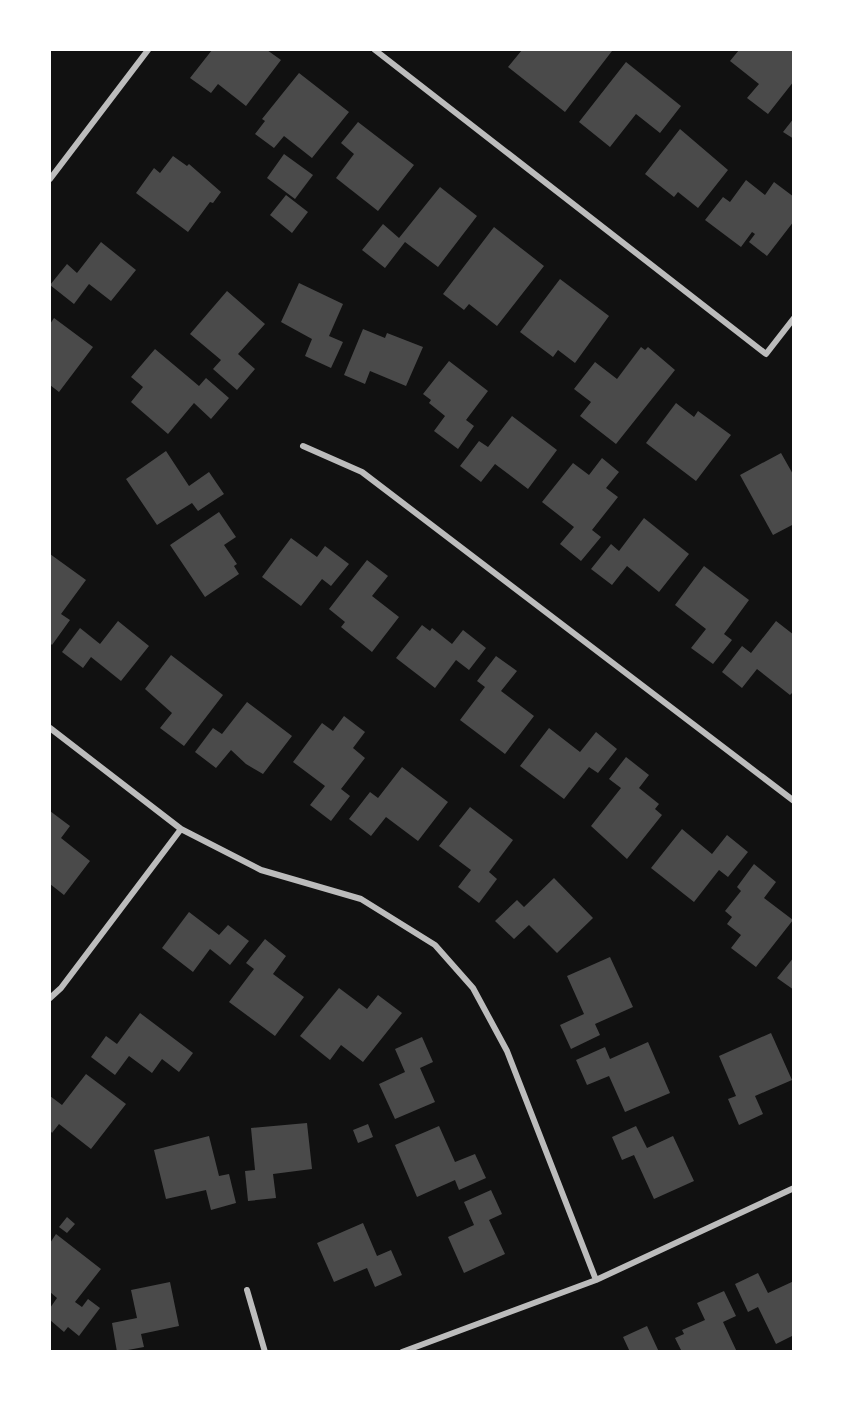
<svg xmlns="http://www.w3.org/2000/svg" width="843" height="1401" font-family="'Sofia Sans Condensed',sans-serif">
  <style>
    .building { fill: #4a4a4a }
    .lines { fill: none; stroke-linecap: round; stroke-linejoin: round }
    .minor { stroke: #bcbcbc; stroke-width: 6 }
  </style>
  <rect width="100%" height="100%" fill="#111"/>
  <path class="building" d="M212,50H267L281,60L246,106L218,84L211,93L190,78Z
    M522,50H611L612,51L565,112L508,67Z
    M739,50H794V81L768,114L747,98L759,84L730,61Z
    M626,62L681,106L660,133L636,114L610,147L579,122Z
    M299,73L349,112L312,158L284,136L274,148L255,134L265,121L262,119Z
    M794,118V139L783,132Z
    M358,122L414,165L378,211L336,178L354,154L341,143Z
    M680,129L728,170L698,208L678,192L674,197L645,174Z
    M284,154L313,175L295,199L267,178Z
    M173,156L187,166L189,164L221,192L213,203L210,202L188,232L136,193L154,168L160,173Z
    M746,180L765,195L774,182L794,197V221L767,256L749,242L755,234L752,232L741,247L705,220L723,197L730,202Z
    M440,187L477,216L438,267L405,242L385,268L362,250L383,224L399,238Z
    M286,195L308,212L292,233L270,215Z
    M494,227L544,266L497,326L469,304L464,310L443,294Z
    M101,242L136,270L111,301L89,284L74,304L50,285L67,264L77,273Z
    M560,279L609,316L575,363L558,350L553,357L520,332Z
    M299,283L343,304L329,336L343,342L331,368L305,356L312,339L281,322Z
    M227,291L265,324L238,354L255,369L237,390L213,369L221,360L190,334Z
    M54,318L93,347L59,392L50,385V324Z
    M363,329L385,338L387,333L423,347L406,386L370,371L365,384L344,375Z
    M641,347L645,350L648,347L675,370L616,444L580,416L591,402L574,389L595,362L617,379Z
    M155,349L199,386L206,378L229,398L211,419L194,403L168,434L131,402L143,387L131,377Z
    M449,361L488,391L466,420L474,426L458,449L434,431L445,416L429,403L431,400L423,394Z
    M676,403L694,417L698,411L731,435L696,481L646,443Z
    M512,416L557,450L528,489L495,464L481,482L460,466L479,441L488,447Z
    M166,451L189,486L209,472L224,494L198,511L192,503L157,525L126,479Z
    M781,453L794,476V524L773,535L740,475Z
    M602,458L619,472L606,488L618,497L592,530L601,537L581,561L560,544L574,527L542,502L573,463L589,475Z
    M219,512L236,537L224,545L237,564L234,566L239,574L205,597L170,545Z
    M644,518L689,554L659,592L627,566L612,585L591,569L611,544L619,551Z
    M291,538L317,557L325,546L349,564L331,586L322,579L301,606L262,577Z
    M50,554L86,580L61,614L70,620L52,645L50,643Z
    M367,560L388,576L372,596L399,617L372,652L341,627L345,622L329,609Z
    M704,566L749,600L724,634L732,640L713,664L691,648L706,629L675,605Z
    M118,621L149,646L121,681L91,657L83,668L62,652L80,628L100,644Z
    M776,621L794,635V691L790,695L757,669L742,688L722,672L742,646L751,653Z
    M422,625L430,631L432,628L452,644L463,630L486,648L469,670L456,660L435,688L396,658Z
    M171,655L223,695L184,746L160,728L172,713L145,689Z
    M496,656L517,671L501,691L534,716L505,754L460,720L485,687L477,681Z
    M247,702L292,736L263,774L246,764L231,750L216,768L195,752L213,728L222,734Z
    M344,716L365,732L353,748L365,758L341,789L350,796L331,821L310,805L325,786L293,762L322,723L333,731Z
    M549,728L580,752L596,732L617,749L598,773L589,767L564,799L520,766Z
    M626,757L649,775L639,788L659,804L655,809L662,815L627,859L591,826L621,788L609,779Z
    M402,767L448,802L418,841L386,817L371,836L349,819L370,792L378,798Z
    M470,807L513,840L489,872L497,879L479,903L458,887L471,870L439,846Z
    M50,811L70,826L61,838L90,861L64,895L50,884Z
    M682,829L712,854L727,835L748,852L728,877L719,870L694,902L651,868Z
    M754,864L776,882L764,898L793,920L756,967L731,948L741,935L727,924L732,917L725,911L741,891L737,887Z
    M554,878L593,918L557,953L529,925L514,939L495,921L517,900L524,907Z
    M189,912L219,935L228,925L249,941L230,965L210,949L193,972L162,948Z
    M265,939L286,956L273,974L304,997L275,1036L229,1002L254,969L246,963Z
    M610,957L633,1007L595,1024L600,1035L571,1049L560,1025L584,1014L567,976Z
    M794,957V990L777,978Z
    M339,988L367,1009L378,995L402,1013L363,1062L341,1045L330,1060L300,1036Z
    M140,1013L193,1053L179,1072L162,1059L152,1073L129,1056L115,1075L91,1057L106,1036L117,1044Z
    M771,1033L792,1080L755,1096L763,1114L739,1125L728,1099L736,1096L719,1056Z
    M422,1037L433,1062L420,1068L435,1102L395,1119L379,1084L405,1072L395,1049Z
    M648,1042L670,1093L625,1112L609,1076L587,1085L576,1060L605,1047L610,1059Z
    M86,1074L126,1104L91,1149L59,1124L52,1133L50,1130V1096L62,1105Z
    M307,1123L312,1169L273,1174L276,1198L248,1201L245,1171L255,1170L251,1128Z
    M368,1124L373,1137L358,1143L353,1130Z
    M439,1126L455,1162L475,1154L486,1178L459,1190L455,1180L417,1197L395,1145Z
    M636,1126L647,1148L673,1136L694,1181L654,1199L634,1155L622,1160L612,1137Z
    M209,1136L219,1176L229,1174L236,1203L211,1210L206,1190L166,1199L154,1150Z
    M491,1190L502,1214L489,1220L505,1254L464,1273L448,1237L474,1225L464,1202Z
    M67,1217L75,1224L67,1233L59,1227Z
    M363,1223L377,1256L391,1250L402,1275L375,1287L367,1268L334,1282L317,1243Z
    M56,1234L101,1269L75,1302L82,1307L88,1299L100,1308L79,1336L68,1327L64,1332L50,1320V1308L57,1298L50,1292V1243Z
    M758,1273L768,1293L794,1281V1335L776,1344L758,1307L748,1312L735,1284Z
    M170,1282L179,1326L141,1334L144,1347L117,1352L112,1323L137,1318L131,1290Z
    M724,1291L736,1316L723,1322L737,1352H682L675,1338L684,1334L682,1330L705,1320L697,1303Z
    M647,1326L659,1352H630L623,1337Z"/>
  <g class="lines">
    <path class="minor" d="M375,50L766,354L794,318
      M50,179L148,50
      M303,446L362,472L794,801
      M50,728L181,829L261,870L361,899L435,945L473,988L507,1051L596,1280
      M50,998L61,988L181,829
      M247,1290L265,1352
      M402,1352L596,1280L794,1188"/>
  </g>
  <rect width="843" height="1401" fill="none" stroke="#ffffff" stroke-width="102"/>
</svg>
